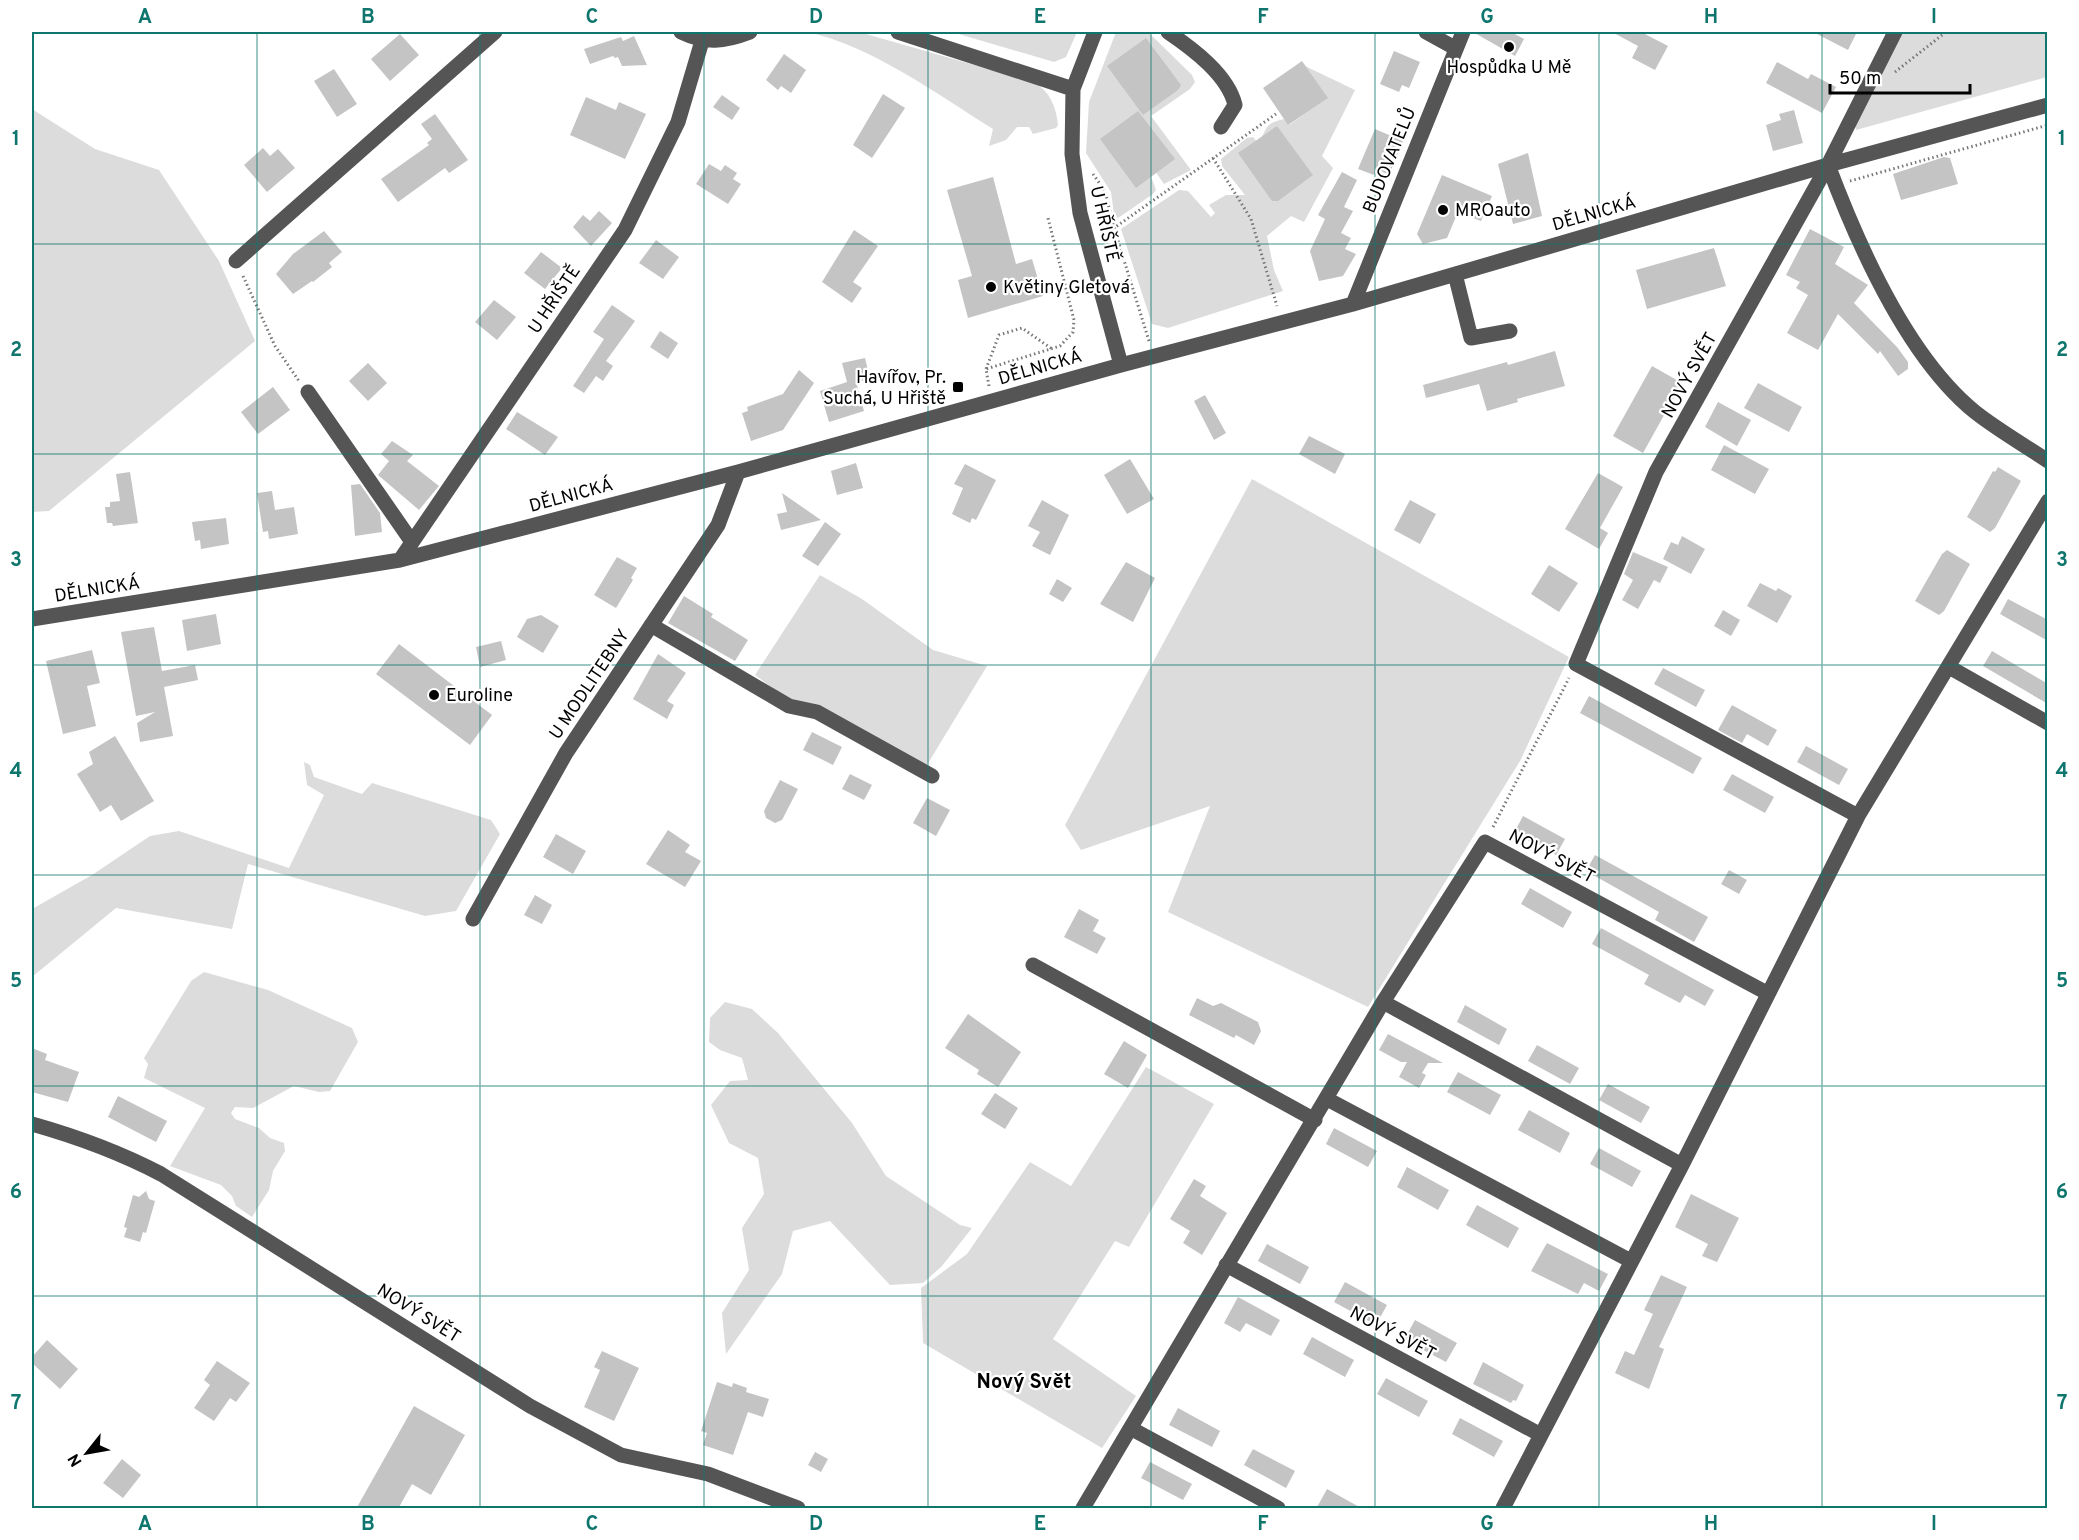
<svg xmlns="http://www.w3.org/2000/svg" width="2079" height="1540" font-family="Overpass,sans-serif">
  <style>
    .green { fill: #dcdcdc }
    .building { fill: #c4c4c4 }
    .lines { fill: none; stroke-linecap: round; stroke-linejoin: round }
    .path { stroke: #777; stroke-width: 3; stroke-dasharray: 1.5 3; stroke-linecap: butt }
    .minor { stroke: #555; stroke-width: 15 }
    .grid { fill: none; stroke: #0f766e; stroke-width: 1.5; stroke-opacity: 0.55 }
    .poi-dot { fill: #000; stroke: #fff; stroke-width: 2 }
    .labels { text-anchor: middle; stroke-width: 4.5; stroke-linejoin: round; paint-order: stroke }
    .poi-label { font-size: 18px; fill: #000; stroke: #fff; text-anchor: start }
    .street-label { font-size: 18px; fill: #000; stroke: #fff }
    .neighbourhood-label { font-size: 20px; font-weight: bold; fill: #000; stroke: #fff }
    .neatline { fill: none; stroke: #0f766e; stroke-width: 2 }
    .grid-label { font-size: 20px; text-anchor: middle; font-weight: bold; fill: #0f766e }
  </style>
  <rect width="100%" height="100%" fill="#fff"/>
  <path class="green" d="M808,32H859L1034,82C1050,92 1056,106 1058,125L1056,128L1033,134L1029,127H1017L1006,140L989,146L993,129C937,94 873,47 808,32Z
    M952,32H1077L1066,57L1054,62Z
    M1116,32H1148L1192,75L1195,82L1190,89L1151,116L1191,170L1164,184L1155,171L1150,174L1156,190L1153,194L1118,218L1114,214L1111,192L1086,153L1089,102Z
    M1901,32H2047V77L1856,130L1855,125Z
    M1305,66L1355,90L1322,156L1333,168L1304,222L1291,216L1267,236L1274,270L1283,291L1168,328L1152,324L1121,229L1179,190L1188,191L1211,217L1215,213L1209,205L1226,195H1245L1222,166L1221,159L1247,138L1253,137L1258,143C1269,127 1263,124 1284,119L1289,125L1327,98Z
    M32,109L95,149L159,170L219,261L255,341L49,511L32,512Z
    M1252,479L1569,657L1520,761L1368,1007L1168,912L1210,806L1081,850L1065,825Z
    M820,575L862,599L933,650L987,666L927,765L789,700L755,675Z
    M304,762L310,765L314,777L362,794L372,783L491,820L500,834L456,911L425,916L248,864L232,929L116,908L32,977V909L92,875L150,836L179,831L289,868L324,795L307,785Z
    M204,972L268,990L352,1028L358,1042L330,1091L319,1092L294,1086L253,1108L235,1107L231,1113L235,1119L259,1128L270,1138L284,1143L285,1151L273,1171L269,1190L252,1217L236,1206L232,1196L221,1185L170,1166L205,1108L144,1078L148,1064L144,1058L191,981Z
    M725,1002L752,1009L778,1033L852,1123L886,1176L960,1225L972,1228L942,1266L923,1283L890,1285L830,1221L793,1231L782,1274L726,1354L722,1313L749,1270L742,1228L764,1194L758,1158L729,1143L711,1105L730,1081L748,1080L742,1058L720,1050L709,1042L710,1018Z
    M1146,1067L1214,1104L1129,1247L1115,1241L1053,1339L1136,1396L1102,1448L923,1343L921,1288L967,1254L1030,1162L1071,1186Z"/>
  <path class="building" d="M1473,32H1511L1524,39L1515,56Z
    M1612,32H1641L1668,46L1655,70L1632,58L1638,46Z
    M1813,32H1857L1848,50Z
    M400,34L419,55L390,81L371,59Z
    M634,36L647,65L622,66L618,57L615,58L613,56L590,64L584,49L621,37L623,41Z
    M1146,38L1181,85L1178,90L1143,115L1107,66Z
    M1394,51L1420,62L1409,88L1402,85L1399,92L1380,84Z
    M784,54L806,70L791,93L781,86L778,90L766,80Z
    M1302,61L1328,98L1288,125L1263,88Z
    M1777,62L1808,79L1811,74L1836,87L1822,113L1766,83Z
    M334,69L357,104L337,117L314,81Z
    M883,94L905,108L872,158L853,145Z
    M722,95L740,108L732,120L713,107Z
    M586,97L616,110L619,102L646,114L625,159L570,135Z
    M1794,110L1803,143L1773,151L1766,125L1781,120L1779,114Z
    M1138,111L1175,159L1136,188L1100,139Z
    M435,114L468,160L449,173L445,168L398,202L381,179L429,145L427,143L432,139L421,124Z
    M1277,126L1313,175L1278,201H1272L1238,153Z
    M1375,129L1403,141L1389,175L1377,169L1374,175L1358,169Z
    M263,148L270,156L278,149L295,168L267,192L244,165Z
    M1528,153L1542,216L1513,224L1498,164Z
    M1944,157L1950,158L1958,184L1901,200L1893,174Z
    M709,164L721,171L725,165L737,173L733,179L741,184L728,204L696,184Z
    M1342,172L1357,180L1344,207L1353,211L1341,233L1351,238L1345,249L1356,254L1343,276L1319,281L1310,251L1325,219L1318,215Z
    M1442,175L1492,196L1481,221L1458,212L1447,238L1423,244L1417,234Z
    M993,177L1016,264L1032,259L1043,296L968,318L958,280L972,276L947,190Z
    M599,211L612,223L591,246L573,227L583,215L590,221Z
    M1810,229L1844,247L1835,264L1868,285L1854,303L1897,347L1908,362V369L1898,376L1880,351L1878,354L1838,314L1818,350L1787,333L1808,295L1796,288L1800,282L1786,275Z
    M854,230L878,246L853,282L862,288L852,303L822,282Z
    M324,231L342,252L329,263L332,267L313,282L312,281L293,294L276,274L293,254Z
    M656,240L679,257L663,279L639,263Z
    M1714,248L1726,286L1647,309L1636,270Z
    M541,252L562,268L545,289L524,273Z
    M494,300L516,317L497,340L475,322Z
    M612,305L635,321L606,361L613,366L603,381L596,376L584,393L573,386L604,339L593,332Z
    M660,331L678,343L668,359L650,347Z
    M1555,351L1565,386L1517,399L1518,402L1487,411L1479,384L1426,398L1423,385L1507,362L1508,365Z
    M865,358L870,379L856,382L864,411L829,422L820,391L847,382L842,363Z
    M368,363L387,383L368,401L349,381Z
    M1652,366L1682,383L1643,453L1613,436Z
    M799,370L814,383L783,430L751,441L742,413L748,411L747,407L783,394Z
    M1758,383L1802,407L1789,432L1744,408Z
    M273,387L290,410L258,434L241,412Z
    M1205,395L1226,433L1214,440L1194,401Z
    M1718,402L1751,420L1737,446L1705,427Z
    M517,412L558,437L545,455L506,429Z
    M1309,436L1345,454L1335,474L1299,454Z
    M392,441L413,455L407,461L439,486L419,510L378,475L389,461L381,454Z
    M1724,445L1769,469L1755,494L1711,470Z
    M1130,459L1154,499L1127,514L1104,475Z
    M856,463L863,488L837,495L831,471Z
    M965,464L996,480L976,520L972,518L970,523L952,514L963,488L954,484Z
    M1998,467L2021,481L1995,528L1990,532L1967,517L1993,471L1995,472Z
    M130,472L138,523L113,526L112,523H107L105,507H110V502L120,501L116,474Z
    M1598,473L1623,487L1600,528L1608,533L1599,549L1565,529Z
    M360,484L380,513L382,532L355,536L351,485Z
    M272,491L275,510L294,507L298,534L269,539L268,531L263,532L257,493Z
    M782,493L821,520L781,530L777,514L787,512Z
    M1042,500L1069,515L1050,555L1032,546L1040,532L1028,526Z
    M1410,500L1436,514L1420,544L1394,530Z
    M226,518L229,544L201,549L200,540L195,541L192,522Z
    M825,522L841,534L818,566L802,556Z
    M1682,536L1705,549L1691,574L1663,559L1671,542L1678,545Z
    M1947,550L1970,564L1944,611L1939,615L1915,601L1942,554Z
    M1633,552L1668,567L1660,583L1654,580L1638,609L1622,600L1633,580L1624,574Z
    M617,557L637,568L631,578L633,580L616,608L594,595Z
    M1126,562L1155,578L1133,622L1100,604Z
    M1549,565L1578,583L1559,612L1531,594Z
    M1057,579L1072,588L1063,602L1049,594Z
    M1760,583L1776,591L1778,588L1792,596L1777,623L1747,606Z
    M684,596L713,614L711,617L748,640L735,661L668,623Z
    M2008,599L2048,620V641L2000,614Z
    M1723,610L1740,620L1731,636L1714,626Z
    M216,614L221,644L187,651L182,620Z
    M541,615L559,626L543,653L517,637L527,619Z
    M154,627L162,671L195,665L198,680L164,687L173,736L140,742L137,723L155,712L136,716L121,632Z
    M501,641L506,660L480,667L476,647Z
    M399,644L492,715L470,745L376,674Z
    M92,650L100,683L87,686L96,726L63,734L46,661Z
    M1992,651L2048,684V704L1983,666Z
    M658,654L686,673L667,701L674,705L667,719L633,699Z
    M1663,668L1705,690L1696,707L1654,684Z
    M1589,696L1702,758L1693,774L1580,713Z
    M1732,705L1777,730L1768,746L1747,734L1742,743L1718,730Z
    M812,732L842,747L833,765L803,750Z
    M115,736L154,801L121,821L111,805L100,812L77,774L93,764L89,752Z
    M1806,746L1848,769L1839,785L1797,762Z
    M850,774L872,785L864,800L842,789Z
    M1732,774L1774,797L1765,813L1723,790Z
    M780,780L798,789L782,820L775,823L766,818L764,811Z
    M927,798L950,810L936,836L913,823Z
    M1523,816L1565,839L1556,855L1514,833Z
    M668,830L690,845L685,852L701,861L685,887L646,864Z
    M556,834L586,851L573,874L543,857Z
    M1595,855L1708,917L1694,942L1655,920L1659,912L1586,871Z
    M1729,870L1747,880L1739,894L1721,884Z
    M1530,888L1572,912L1563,928L1521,904Z
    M535,895L552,905L542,924L524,915Z
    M1079,909L1099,920L1093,931L1106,938L1097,954L1064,937Z
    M1601,928L1714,990L1705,1006L1685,995L1680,1003L1644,984L1649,975L1592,944Z
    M1197,998L1213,1006L1221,1003L1258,1022L1261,1031L1254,1045L1236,1035L1234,1038L1189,1015Z
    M1465,1005L1507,1029L1499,1045L1457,1022Z
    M968,1014L1021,1052L998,1087L977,1074L979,1070L945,1048Z
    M1388,1034L1443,1063H1428L1422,1073L1426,1075L1419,1088L1399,1077L1407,1062H1401L1379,1050Z
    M1124,1041L1147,1055L1128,1088L1104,1074Z
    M1537,1045L1579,1068L1570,1084L1528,1061Z
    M32,1048L47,1054L45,1060L79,1072L68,1102L32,1092Z
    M1458,1072L1501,1095L1490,1115L1447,1092Z
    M1608,1084L1650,1107L1641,1123L1599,1100Z
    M995,1093L1018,1108L1005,1129L981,1114Z
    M118,1096L167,1121L156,1142L108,1117Z
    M1529,1110L1570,1133L1560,1153L1518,1130Z
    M1334,1128L1377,1151L1368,1167L1326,1144Z
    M1599,1148L1641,1171L1632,1187L1590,1164Z
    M1407,1167L1449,1190L1438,1210L1397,1187Z
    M1194,1179L1206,1186L1200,1196L1227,1213L1202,1255L1183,1243L1190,1231L1170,1219Z
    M146,1191L149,1199L155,1201L146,1233L143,1232L140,1242L124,1237L127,1228L124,1227L133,1195L139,1197Z
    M1691,1194L1739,1218L1717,1262L1702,1256L1708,1244L1675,1227Z
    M1477,1205L1519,1228L1508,1248L1466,1225Z
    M1547,1243L1608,1274L1599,1291L1584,1283L1578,1294L1531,1271Z
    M1267,1244L1309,1267L1300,1284L1258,1261Z
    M1661,1275L1687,1287L1659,1347L1664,1349L1649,1389L1615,1373L1625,1351L1634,1355L1653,1314L1644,1310Z
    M1345,1282L1387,1305L1376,1325L1334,1302Z
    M1238,1297L1280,1320L1271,1336L1246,1323L1240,1332L1224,1323Z
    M1415,1320L1457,1343L1446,1362L1404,1340Z
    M1312,1337L1354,1360L1345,1377L1303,1354Z
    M47,1340L78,1369L60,1389L32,1363V1357Z
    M602,1351L639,1368L614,1421L584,1407L600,1370L594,1367Z
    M217,1361L250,1383L236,1402L230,1398L214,1421L194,1408L210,1385L204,1380Z
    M1483,1362L1524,1385L1516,1401L1513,1400L1511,1403L1473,1384Z
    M1386,1378L1428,1401L1419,1417L1377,1394Z
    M717,1382L732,1387L733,1383L747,1388L746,1392L769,1399L763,1417L748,1412L733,1455L703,1445L707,1433L701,1431Z
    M414,1406L465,1435L431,1495L412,1484L398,1509H356Z
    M1178,1408L1220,1431L1212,1447L1169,1425Z
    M1460,1418L1503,1441L1494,1457L1452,1434Z
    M1253,1449L1295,1471L1286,1488L1244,1465Z
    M815,1452L828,1459L821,1472L808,1465Z
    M122,1459L141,1475L123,1498L103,1483Z
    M1150,1462L1192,1484L1183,1500L1141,1478Z
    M1327,1489L1363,1509H1316Z"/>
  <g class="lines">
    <path class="path" d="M1895,72L1946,32
      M1213,158L1251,219L1277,306
      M1093,174L1105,191L1114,228
      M1850,181L2048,125
      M243,276L275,346L299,381
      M1149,341L1114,228L1276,114
      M986,369L999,335L1022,328L1052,349
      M989,386L986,369L1060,346L1073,332L1074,320L1048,218
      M1493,827L1569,678"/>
    <path class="minor" d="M681,32C706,44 724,42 750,32
      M898,32L1073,89
      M1095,32L1073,89L1072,154L1080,213L1121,365
      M1168,32C1193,49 1228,75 1235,105L1221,127
      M1426,32L1455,48
      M1828,165C1858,245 1907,357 1975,412C1998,430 2024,445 2048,461
      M236,261L495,32
      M1455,274L1471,338L1510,331
      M1353,304L1463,32
      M308,392L412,542
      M400,560L625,230L678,122L702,41
      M32,619L400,560L738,472L1121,365L1353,304L1828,165L2048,105
      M651,625L789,706L817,712L932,776
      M1949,667L2048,723
      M1858,816L1576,664L1656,472L1828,165L1895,32
      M473,919L566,753L718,525L738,472
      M1033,965L1315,1120
      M1383,1002L1682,1165
      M1327,1099L1631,1261
      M32,1124C78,1137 119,1152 161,1174L530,1406L621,1455L708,1474L798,1508
      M1226,1265L1541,1435
      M1132,1429L1278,1508
      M1083,1508L1383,1002L1485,842L1767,993
      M1503,1508L1682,1165L1858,816L2048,501"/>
  </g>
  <path class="grid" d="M257,32V1508M480,32V1508M704,32V1508M928,32V1508M1151,32V1508M1375,32V1508M1599,32V1508M1822,32V1508M32,244H2048M32,454H2048M32,665H2048M32,875H2048M32,1086H2048M32,1296H2048"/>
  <g class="poi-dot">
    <circle cx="1509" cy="47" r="6"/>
    <circle cx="1443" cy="210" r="6"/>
    <circle cx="991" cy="287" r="6"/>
    <rect x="952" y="381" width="12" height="12" rx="3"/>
    <circle cx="434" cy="695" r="6"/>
  </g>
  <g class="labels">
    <g class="poi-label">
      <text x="1509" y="73" text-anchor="middle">Hospůdka U Mě</text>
      <text x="1455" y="216">MROauto</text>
      <text x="1003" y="293">Květiny Gletová</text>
      <text x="946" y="383" text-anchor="end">Havířov, Pr.<tspan x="946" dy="21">Suchá, U Hřiště</tspan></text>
      <text x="446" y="701">Euroline</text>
    </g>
    <g class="street-label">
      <text transform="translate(1389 160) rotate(-68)" y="6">BUDOVATELŮ</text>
      <text transform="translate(1594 213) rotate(-16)" y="6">DĚLNICKÁ</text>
      <text transform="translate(1105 224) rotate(77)" y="6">U HŘIŠTĚ</text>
      <text transform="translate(554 299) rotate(-56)" y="6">U HŘIŠTĚ</text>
      <text transform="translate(1040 367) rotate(-16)" y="6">DĚLNICKÁ</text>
      <text transform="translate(1689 375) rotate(-61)" y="6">NOVÝ SVĚT</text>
      <text transform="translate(571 495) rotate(-15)" y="6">DĚLNICKÁ</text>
      <text transform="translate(97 589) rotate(-9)" y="6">DĚLNICKÁ</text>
      <text transform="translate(589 684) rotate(-56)" y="6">U MODLITEBNY</text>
      <text transform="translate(1552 856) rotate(28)" y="6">NOVÝ SVĚT</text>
      <text transform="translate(419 1313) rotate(32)" y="6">NOVÝ SVĚT</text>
      <text transform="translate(1393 1333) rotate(28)" y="6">NOVÝ SVĚT</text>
    </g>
    <g class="neighbourhood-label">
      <text x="1024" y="1388">Nový Svět</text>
    </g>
  </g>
  <rect width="2079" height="1540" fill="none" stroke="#ffffff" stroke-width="66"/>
  <g transform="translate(87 1453) rotate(239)" stroke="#ffffff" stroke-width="4.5" paint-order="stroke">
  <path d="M0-4.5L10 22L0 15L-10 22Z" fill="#000000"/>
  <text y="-9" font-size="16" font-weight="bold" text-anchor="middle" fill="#000000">N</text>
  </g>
  <path d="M1830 84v9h140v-9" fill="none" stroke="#000000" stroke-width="3"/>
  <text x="1839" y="84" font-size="18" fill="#000000" stroke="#ffffff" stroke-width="4.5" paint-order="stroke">50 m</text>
  <rect x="33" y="33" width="2013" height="1474" class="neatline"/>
  <g class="grid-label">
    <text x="145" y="23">A</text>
    <text x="368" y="23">B</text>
    <text x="592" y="23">C</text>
    <text x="816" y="23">D</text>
    <text x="1040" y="23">E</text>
    <text x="1263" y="23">F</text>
    <text x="1487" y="23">G</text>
    <text x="1711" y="23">H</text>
    <text x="1934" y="23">I</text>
    <text x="16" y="145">1</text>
    <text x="2062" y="145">1</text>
    <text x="16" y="356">2</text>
    <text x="2062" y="356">2</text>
    <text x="16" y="566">3</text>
    <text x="2062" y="566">3</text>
    <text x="16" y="777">4</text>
    <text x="2062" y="777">4</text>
    <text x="16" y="987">5</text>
    <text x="2062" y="987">5</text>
    <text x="16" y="1198">6</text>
    <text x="2062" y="1198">6</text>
    <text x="16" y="1409">7</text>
    <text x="2062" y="1409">7</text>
    <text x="145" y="1530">A</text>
    <text x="368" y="1530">B</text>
    <text x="592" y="1530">C</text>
    <text x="816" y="1530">D</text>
    <text x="1040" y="1530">E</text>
    <text x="1263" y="1530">F</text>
    <text x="1487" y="1530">G</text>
    <text x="1711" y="1530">H</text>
    <text x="1934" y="1530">I</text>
  </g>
</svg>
